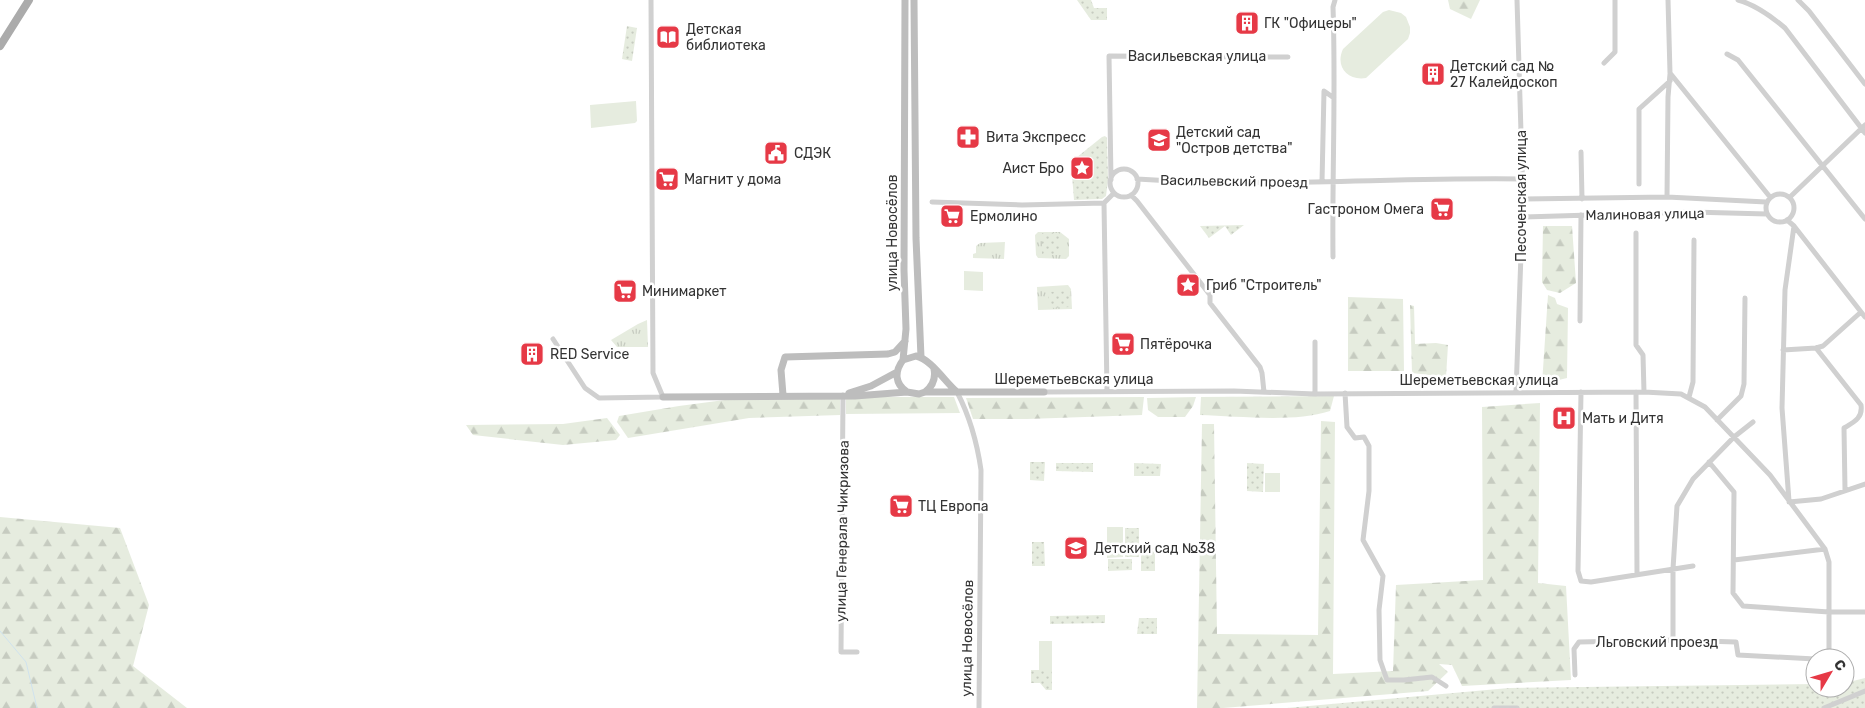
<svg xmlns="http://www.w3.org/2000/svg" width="1865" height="708" font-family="Rubik,sans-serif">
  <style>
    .grass { fill: url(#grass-tufts) }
    .forest { fill: url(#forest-firs) }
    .park { fill: url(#park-dots) }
    .pitch { fill: #e6ecdf }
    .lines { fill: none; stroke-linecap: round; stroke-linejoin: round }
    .stream { stroke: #cfe2ee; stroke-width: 1 }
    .street { stroke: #d0d0d0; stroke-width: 5 }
    .secondary { stroke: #bdbdbd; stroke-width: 7 }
    .primary { stroke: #ababab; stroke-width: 8 }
    .labels { text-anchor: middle; stroke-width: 5; stroke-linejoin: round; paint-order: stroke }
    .poi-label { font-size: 14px; fill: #333; stroke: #fff; text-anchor: start }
    .street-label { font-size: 14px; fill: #333; stroke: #fff }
  </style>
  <defs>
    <pattern id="grass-tufts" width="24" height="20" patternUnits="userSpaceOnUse" patternTransform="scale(1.25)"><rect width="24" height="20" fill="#e6ecdf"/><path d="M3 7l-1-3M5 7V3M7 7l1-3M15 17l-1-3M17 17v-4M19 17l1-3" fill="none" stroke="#c6cbc0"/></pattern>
    <pattern id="forest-firs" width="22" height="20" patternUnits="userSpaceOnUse" patternTransform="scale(1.25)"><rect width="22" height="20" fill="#e6ecdf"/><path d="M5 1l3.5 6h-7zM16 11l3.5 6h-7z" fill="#c6cbc0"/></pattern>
    <pattern id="park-dots" width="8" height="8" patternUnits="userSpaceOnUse" patternTransform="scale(1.25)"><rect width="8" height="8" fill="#e6ecdf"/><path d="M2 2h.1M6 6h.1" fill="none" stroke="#c6cbc0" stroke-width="1.8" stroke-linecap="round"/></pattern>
  </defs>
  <rect width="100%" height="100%" fill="#fff"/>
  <path class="grass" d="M1038,232H1060L1069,239V256L1066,259L1038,258L1036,255L1035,235Z
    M1005,242L1004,259L973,258V254L976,253V246L980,243Z
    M1068,285L1071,289L1072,309L1038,310L1037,287Z
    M647,320L648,347H617L611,340L638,324Z"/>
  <path class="forest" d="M1448,0H1480L1471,19L1450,9Z
    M1543,226H1572L1576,283L1560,293L1547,290L1542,282Z
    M1548,295L1555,298L1557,304L1568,308L1567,378L1542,384Z
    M1348,297L1403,299L1404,371H1348Z
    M1410,305L1414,306L1415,344L1436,343L1448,345L1446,377L1412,373Z
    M840,396V415L749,418L628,438L617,422L619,416L679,406L732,399Z
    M1334,396L1330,411C1294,423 1238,416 1200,415L1201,397Z
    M846,397H954L960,413L846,414Z
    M1144,397L1142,415L1027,419H973L966,398Z
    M1196,397L1193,406L1185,417H1158L1148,410L1147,398Z
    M1540,403L1538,583L1566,586L1571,680L1462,686L1452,665L1439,664L1448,672L1428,691L1223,708H1197L1202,424H1214L1217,634L1318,635L1321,421L1335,422L1333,674L1393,671L1396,585L1483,580L1482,407Z
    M607,418L620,435L616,440L563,445L473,435L466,425L563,424Z
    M0,517L120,528L149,605L133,666L187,708H0Z"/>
  <path class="park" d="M1077,0H1091L1094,8H1107V20H1091Z
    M627,26L637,28L632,61L622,59Z
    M1105,136L1107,138L1108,180L1106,196L1102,199L1074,200L1071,162L1102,137Z
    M1244,225L1231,235L1225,226L1209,238L1200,226Z
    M1042,233H1059L1060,255H1042Z
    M1069,291L1070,307L1049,308L1048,292Z
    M1030,462H1045L1044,481L1030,480Z
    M1056,463H1093V472L1056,471Z
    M1134,463L1161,464L1160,476H1134Z
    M1247,463L1264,464L1263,492L1247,491Z
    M1125,528H1139V557H1125Z
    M1032,542H1044L1045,566H1032Z
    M1141,548H1155V571H1141Z
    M1108,559H1132V570L1108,571Z
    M1105,615V623L1050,624V616Z
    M1139,618H1157V634H1137Z
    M1031,670H1052V690H1046L1040,683H1031Z
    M1865,678V708H1287L1509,688L1815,684V688H1845V683Z"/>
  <path class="pitch" d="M1389,10L1401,13L1406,17L1410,27V33L1408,39L1366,78C1347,81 1335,66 1343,49L1383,12Z
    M636,101L637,121L635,123L591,128L590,105Z
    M964,271L983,272V291L964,290Z
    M1265,473H1280V492H1265Z
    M1107,527H1123V557L1107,558Z
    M1039,641H1052V670H1039Z"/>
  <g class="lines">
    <path class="stream" d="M0,631L26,662L37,708"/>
    <path class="street" d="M1668,0L1670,73L1770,197
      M1738,0C1756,5 1771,16 1785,28L1865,133
      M1798,0L1809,11L1865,84
      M1727,54L1738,60L1865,219
      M1604,63L1615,52V0
      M1581,152L1582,199
      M1110 183a14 14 0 1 1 28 0a14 14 0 1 1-28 0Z
      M1137,179C1265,188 1394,177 1523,179
      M1111,180L1109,56L1288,57
      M1322,182L1324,91L1334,98
      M1639,184V109L1670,81
      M1766 208a14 14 0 1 1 28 0a14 14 0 1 1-28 0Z
      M1131,195L1137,201L1210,295V303L1260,367L1262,373L1264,392
      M1667,197L1668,97L1670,74
      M1790,197L1865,125
      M1523,199L1667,197L1766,202
      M932,202L1022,205L1104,203
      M1523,217L1691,212L1767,214
      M1787,220L1794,226L1865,317
      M1636,233V345L1643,355L1644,392
      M1333,257C1332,174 1336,91 1333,7L1335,0
      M1580,321L1581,215
      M553,339L585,388L599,398L663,397L653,373L651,0
      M1315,342V394
      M1816,348L1861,405C1863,418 1854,422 1844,428L1845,490
      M1783,350L1816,348L1823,346L1861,312
      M957,392C970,417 977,442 981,470L979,708
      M1044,392L1234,391L1315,394L1644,392L1681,394L1705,407L1770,475L1825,549L1829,562V653L1823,658
      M1107,392L1104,203L1114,193
      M1516,392L1523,199L1517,0
      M1581,392L1578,571L1581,581L1591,582L1693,566
      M1636,392L1637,575
      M1345,393L1347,427L1355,438L1364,437L1369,446V491L1363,540L1383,576L1379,610L1380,660L1387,680H1404L1432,677L1446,686
      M843,395L841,652H857
      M1689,397L1693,382L1694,240
      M1717,420L1741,396L1744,384L1745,298
      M1709,462L1734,492L1733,593L1743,606L1829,612H1865
      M1789,501L1782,408L1785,290L1794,226
      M1789,502L1821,499L1865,484
      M1734,560L1825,549
      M1673,640V569L1677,506L1693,479L1734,437L1753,422
      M1575,675L1574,649L1579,642L1673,640L1736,642L1738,655L1815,659
      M1494,708H1517
      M1824,708L1865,691"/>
    <path class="secondary" d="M914,0L916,238L921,357
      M903,360L906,329L904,270L905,0
      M907,392C895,384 894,372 903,360L916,356C931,359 945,382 957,392
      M925,392C933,386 936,379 934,369
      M849,393L871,386L897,372
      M783,395L781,370L785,357L888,354L895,352L905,341
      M663,397L855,396L907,392L919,394L925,392H1044"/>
    <path class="primary" d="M0,46L29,0"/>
  </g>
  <defs>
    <g id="building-square" transform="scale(1.25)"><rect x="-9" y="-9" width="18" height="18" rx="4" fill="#e63946" stroke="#fff"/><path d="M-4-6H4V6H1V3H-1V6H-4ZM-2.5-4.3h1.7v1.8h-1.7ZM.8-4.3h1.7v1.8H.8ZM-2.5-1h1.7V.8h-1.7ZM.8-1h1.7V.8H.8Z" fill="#fff"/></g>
    <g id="library-square" transform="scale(1.25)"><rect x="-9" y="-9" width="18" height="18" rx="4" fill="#e63946" stroke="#fff"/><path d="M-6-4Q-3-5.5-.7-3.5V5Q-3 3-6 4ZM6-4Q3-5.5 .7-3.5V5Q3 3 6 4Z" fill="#fff"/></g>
    <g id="pharmacy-square" transform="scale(1.25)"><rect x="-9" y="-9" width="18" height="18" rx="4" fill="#e63946" stroke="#fff"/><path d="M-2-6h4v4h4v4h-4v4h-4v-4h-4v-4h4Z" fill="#fff"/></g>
    <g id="school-square" transform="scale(1.25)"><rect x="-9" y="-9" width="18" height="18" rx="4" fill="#e63946" stroke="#fff"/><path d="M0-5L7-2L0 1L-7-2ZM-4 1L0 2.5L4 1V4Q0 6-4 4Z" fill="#fff"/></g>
    <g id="civic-square" transform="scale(1.25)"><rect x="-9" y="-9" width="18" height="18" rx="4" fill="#e63946" stroke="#fff"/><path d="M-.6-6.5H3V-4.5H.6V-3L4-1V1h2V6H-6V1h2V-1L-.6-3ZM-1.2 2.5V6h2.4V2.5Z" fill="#fff"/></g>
    <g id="sight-square" transform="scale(1.25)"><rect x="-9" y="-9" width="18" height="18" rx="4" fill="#e63946" stroke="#fff"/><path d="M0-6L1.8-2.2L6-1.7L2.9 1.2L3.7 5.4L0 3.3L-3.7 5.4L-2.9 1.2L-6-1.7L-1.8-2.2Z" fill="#fff"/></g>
    <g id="supermarket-square" transform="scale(1.25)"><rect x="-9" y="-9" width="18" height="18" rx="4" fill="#e63946" stroke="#fff"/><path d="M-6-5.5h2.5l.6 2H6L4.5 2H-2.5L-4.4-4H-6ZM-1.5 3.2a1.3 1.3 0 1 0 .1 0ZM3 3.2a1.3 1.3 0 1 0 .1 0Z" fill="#fff"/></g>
    <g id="hospital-square" transform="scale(1.25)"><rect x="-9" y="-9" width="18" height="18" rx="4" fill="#e63946" stroke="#fff"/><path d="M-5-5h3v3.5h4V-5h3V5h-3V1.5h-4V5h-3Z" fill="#fff"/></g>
  </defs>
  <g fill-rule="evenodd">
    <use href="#building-square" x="1247" y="23"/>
    <use href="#library-square" x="668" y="37"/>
    <use href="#building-square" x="1433" y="74"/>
    <use href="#pharmacy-square" x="968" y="137"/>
    <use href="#school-square" x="1159" y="140"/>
    <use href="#civic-square" x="776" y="153"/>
    <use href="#sight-square" x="1082" y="168"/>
    <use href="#supermarket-square" x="667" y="179"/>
    <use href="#supermarket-square" x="1442" y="209"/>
    <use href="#supermarket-square" x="952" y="216"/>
    <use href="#sight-square" x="1188" y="285"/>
    <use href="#supermarket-square" x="625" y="291"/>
    <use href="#supermarket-square" x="1123" y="344"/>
    <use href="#building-square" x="532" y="354"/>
    <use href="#hospital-square" x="1564" y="418"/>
    <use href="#supermarket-square" x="901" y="506"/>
    <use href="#school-square" x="1076" y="548"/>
  </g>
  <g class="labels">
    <g class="poi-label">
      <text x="1264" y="28">ГК "Офицеры"</text>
      <text x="686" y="34">Детская<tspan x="686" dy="16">библиотека</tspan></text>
      <text x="1450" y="71">Детский сад №<tspan x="1450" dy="16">27 Калейдоскоп</tspan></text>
      <text x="1176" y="137">Детский сад<tspan x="1176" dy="16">"Остров детства"</tspan></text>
      <text x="986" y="142">Вита Экспресс</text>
      <text x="794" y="158">СДЭК</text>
      <text x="1064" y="173" text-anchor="end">Аист Бро</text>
      <text x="684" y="184">Магнит у дома</text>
      <text x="1424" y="214" text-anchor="end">Гастроном Омега</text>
      <text x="970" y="221">Ермолино</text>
      <text x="1206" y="290">Гриб "Строитель"</text>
      <text x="642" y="296">Минимаркет</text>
      <text x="1140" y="349">Пятёрочка</text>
      <text x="550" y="359">RED Service</text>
      <text x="1582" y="423">Мать и Дитя</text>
      <text x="918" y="511">ТЦ Европа</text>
      <text x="1094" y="553">Детский сад №38</text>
    </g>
    <g class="street-label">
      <text x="1197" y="61">Васильевская улица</text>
      <text transform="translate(1234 181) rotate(1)" y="5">Васильевский проезд</text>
      <text transform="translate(1521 196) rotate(-90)" y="5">Песоченская улица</text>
      <text transform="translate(1645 214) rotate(-1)" y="5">Малиновая улица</text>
      <text transform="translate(892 233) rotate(-90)" y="5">улица Новосёлов</text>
      <text x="1074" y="384">Шереметьевская улица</text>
      <text x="1479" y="385">Шереметьевская улица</text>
      <text transform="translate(842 531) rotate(-89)" y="5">улица Генерала Чикризова</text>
      <text transform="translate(967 638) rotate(-89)" y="5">улица Новосёлов</text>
      <text x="1657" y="647">Льговский проезд</text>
    </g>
  </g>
  <g transform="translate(1830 673) rotate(52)"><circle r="24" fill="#ffffff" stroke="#adadad"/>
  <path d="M0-4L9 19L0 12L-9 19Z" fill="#e63946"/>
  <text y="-8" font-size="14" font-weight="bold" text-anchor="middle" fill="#333333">С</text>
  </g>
</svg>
